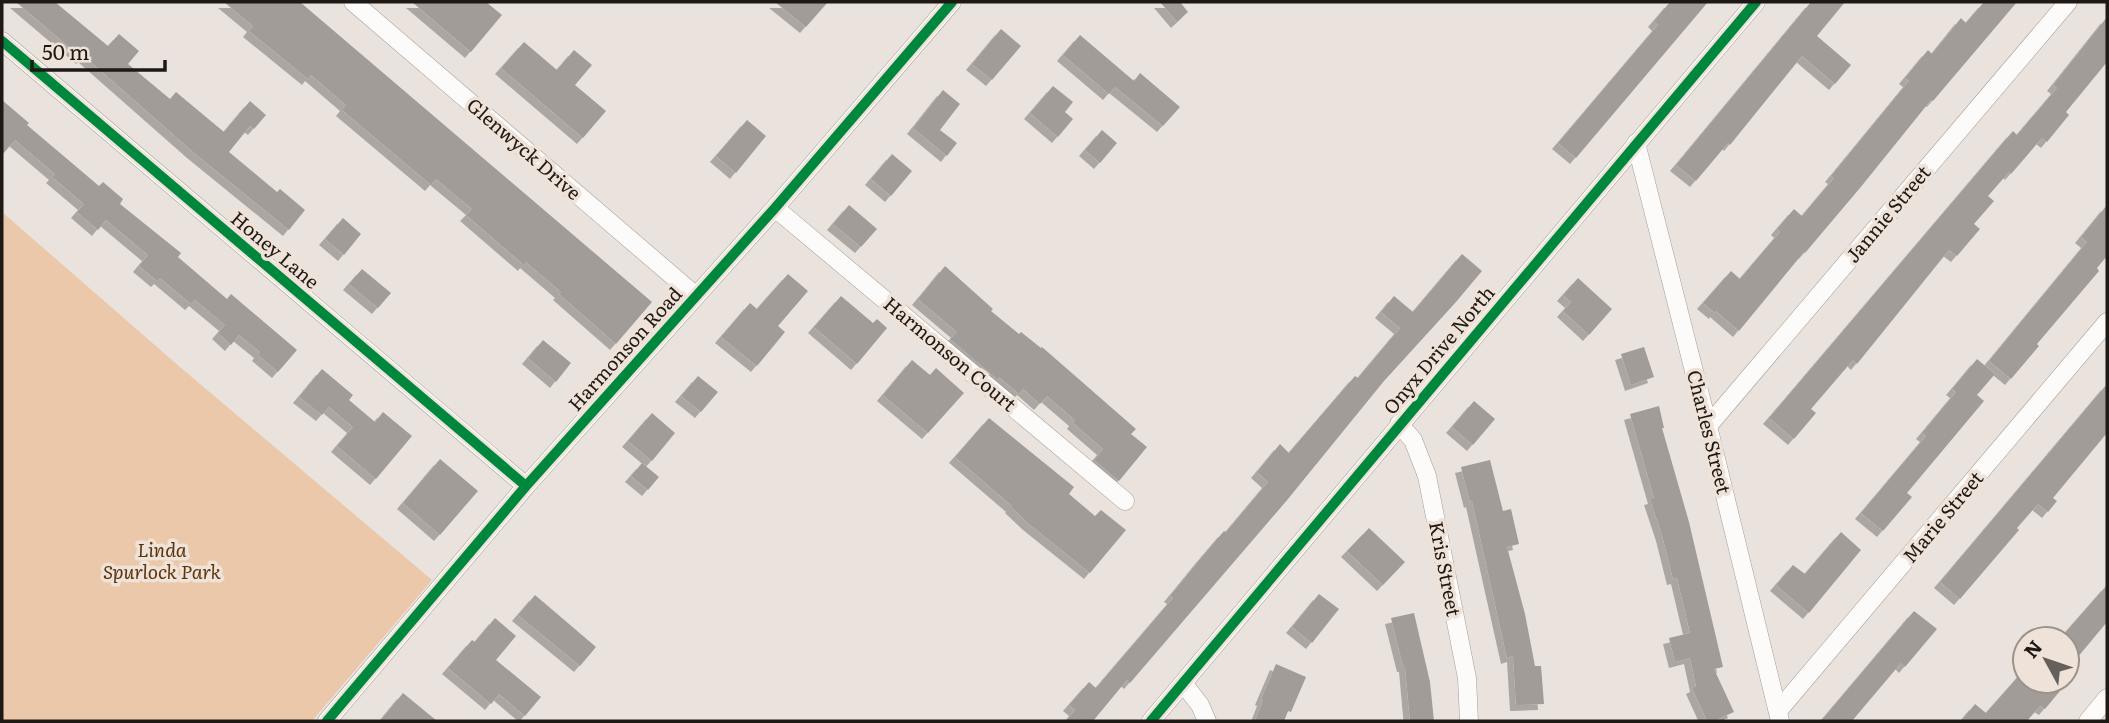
<svg xmlns="http://www.w3.org/2000/svg" width="2109" height="723" font-family="Literata,serif">
  <style>
    .green { fill: #ebc8aa }
    .building { fill: #a19c97; filter: url(#shadow) }
    .lines { fill: none; stroke-linecap: round; stroke-linejoin: round }
    .street-casing { stroke: #a29d99; stroke-width: 19 }
    .street { stroke: #fcfbfa; stroke-width: 18 }
    .cycleway-casing { stroke: #efe2d8; stroke-width: 15 }
    .cycleway { stroke: #00873e; stroke-width: 10 }
    .labels { text-anchor: middle; stroke-width: 7; stroke-linejoin: round; paint-order: stroke }
    .street-label { font-size: 19px; fill: #1e1915; stroke: #efe2d8 }
    .park-label { font-size: 19px; font-style: italic; fill: #5c340b; stroke: #efe2d8 }
  </style>
  <defs>
    <filter id="shadow"><feDropShadow dx="-6" dy="6" stdDeviation="0" flood-color="#0004"/></filter>
  </defs>
  <rect width="100%" height="100%" fill="#eae3dd"/>
  <path class="green" d="M2,212L180,367L432,580L312,721H2Z"/>
  <path class="building" d="M16,2H55L108,46L119,34L139,51L128,64L170,99L176,92L224,132L250,101L266,115L254,129L250,126L229,152L277,192L280,189L305,210L289,230L193,152L84,56L82,58Z
    M224,2H300L652,302L616,344L559,294L561,292L526,262L524,265L466,215L472,209L436,179L431,185L342,110L346,105L311,75L308,79L249,31L253,26Z
    M412,2H486L502,15L471,52Z
    M775,2H828L806,27Z
    M1160,2H1180L1188,12L1177,22Z
    M1670,2H1708L1576,158L1558,143L1658,25L1654,21Z
    M1811,2H1845L1817,36L1851,65L1835,84L1802,56L1730,145L1728,143L1696,181L1676,165Z
    M1984,2H2017L1933,101L1931,100L1860,188L1805,253L1804,252L1739,331L1716,311L1715,313L1703,303L1731,271L1740,279L1780,232L1777,229L1794,209L1802,216L1834,178L1831,176L1909,81L1905,78L1928,50L1932,54L1961,18L1966,23Z
    M2107,17V62L2066,112L2069,115L2047,142L2042,138L2011,174L2009,172L1988,196L1994,201L1974,224L1980,229L1957,256L1949,250L1857,364L1853,360L1811,409L1816,413L1794,439L1769,418L2013,131L2017,135L2057,88L2053,85Z
    M1001,29L1021,46L992,80L972,64Z
    M1080,35L1134,81L1140,73L1180,107L1163,126L1115,87L1109,94L1063,55Z
    M524,42L557,70L574,50L592,65L575,85L606,111L583,138L501,68Z
    M1053,86L1073,102L1065,112L1073,119L1058,137L1030,113Z
    M943,90L960,104L940,130L957,143L947,156L913,128Z
    M2,100L29,123L27,125L99,186L103,182L123,199L120,204L181,253L178,257L227,299L231,294L297,350L278,372L258,355L260,352L239,335L231,345L218,333L225,325L195,300L191,304L160,278L157,281L139,266L148,255L106,220L98,230L77,212L84,204L52,177L55,174L15,140L2,155Z
    M747,120L766,136L736,173L716,156Z
    M1102,130L1117,143L1100,163L1085,150Z
    M892,154L912,171L891,196L871,179Z
    M849,205L877,229L861,247L833,224Z
    M2107,205V256L2097,268L2099,271L2037,344L2039,346L2011,379L1989,361L2087,242L2081,237Z
    M343,218L361,234L344,255L325,239Z
    M1462,254L1482,271L1456,302L1384,381L1288,499L1130,683L1127,680L1093,721H1066L1075,710L1069,705L1089,682L1096,688L1173,598L1170,596L1201,558L1224,531L1226,532L1268,482L1257,472L1280,444L1289,453L1355,376L1358,378L1400,328L1381,312L1394,296L1413,312Z
    M945,266L993,309L991,311L1019,334L1021,332L1041,348L1042,347L1136,429L1131,434L1147,447L1119,481L1094,460L1103,449L1073,423L1075,420L1047,396L1040,404L1023,389L1019,394L999,377L998,380L950,339L957,332L918,299Z
    M362,269L391,293L378,308L349,284Z
    M788,274L808,291L778,326L785,332L757,366L721,337L750,303L757,309Z
    M1578,278L1612,309L1589,335L1563,311L1571,302L1563,295Z
    M841,296L873,323L877,319L887,328L857,364L814,327Z
    M543,340L571,363L556,382L528,358Z
    M1644,347L1654,377L1631,385L1621,354Z
    M1977,359L1995,374L1977,395L1984,401L1907,493L1912,497L1883,531L1861,513L1926,436L1922,433L1956,392L1952,389Z
    M912,360L930,375L936,368L964,393L928,433L883,395Z
    M322,369L353,395L349,400L375,422L383,412L412,436L376,479L337,446L353,427L329,407L322,415L299,397Z
    M698,376L718,392L701,412L681,396Z
    M2107,384V433L2053,498L2057,501L2048,512L2038,504L2017,528L2019,530L1960,599L1940,582Z
    M1474,401L1495,419L1473,445L1452,427Z
    M1659,406L1664,428H1662L1689,522L1723,667L1714,669L1734,712L1714,721H1707L1692,688L1696,686L1690,658L1675,662L1669,638L1690,633L1677,578L1673,579L1662,535L1650,499L1654,498L1630,414Z
    M652,413L675,433L652,461L628,441Z
    M989,418L1074,487L1069,494L1095,516L1101,510L1126,530L1090,573L1029,524L1011,507L1012,506L955,457Z
    M440,459L478,491L440,535L403,503Z
    M1490,460L1503,511L1511,509L1519,544L1507,547L1525,614L1535,666H1541L1544,704L1516,705L1513,656L1507,658L1472,501L1470,502L1461,467Z
    M642,463L659,477L648,490L631,476Z
    M1369,528L1405,562L1383,585L1347,551Z
    M1841,532L1861,550L1809,613L1776,585L1793,565L1805,574Z
    M2107,585V622L2067,670V637L2064,634Z
    M1319,594L1339,609L1312,643L1292,627Z
    M535,595L596,647L580,666L518,615Z
    M1914,611L1937,629L1905,667L1901,663L1852,721H1821Z
    M1414,613L1430,682L1434,721H1410L1405,666H1403L1391,618Z
    M495,618L516,636L496,660L541,697L525,716L499,694L491,704L448,668L472,640L475,642Z
    M1276,664L1306,677L1291,712L1288,711L1284,721H1255L1263,700L1261,699Z
    M2025,669V681H2048L2060,691L2045,709L2040,706L2027,721H1961L1975,704L1986,713Z
    M403,693L437,721H380Z"/>
  <g class="lines">
    <g class="street-casing">
      <path id="street" d="M353,2L696,296
        M2,41L526,486
        M1636,143L1708,426L1780,721
        M775,208L1125,501
        M1399,424L1413,440L1427,476L1467,678L1469,721
        M1708,426L2068,2
        M1183,683L1200,705L1207,721
        M1778,711L2107,322
        M327,721L526,486L775,208L952,2
        M1151,721L1756,2
        M2088,721L2107,698"/>
    </g>
    <use href="#street" class="street"/>
    <g class="cycleway-casing">
      <path id="cycleway" d="M2,41L526,486
        M327,721L526,486L775,208L952,2
        M1151,721L1756,2"/>
    </g>
    <use href="#cycleway" class="cycleway"/>
  </g>
  <g class="labels">
    <g class="street-label">
      <text transform="translate(524 149) rotate(41)" y="7">Glenwyck Drive</text>
      <text transform="translate(1888 214) rotate(-50)" y="7">Jannie Street</text>
      <text transform="translate(275 250) rotate(40)" y="7">Honey Lane</text>
      <text transform="translate(625 349) rotate(-48)" y="7">Harmonson Road</text>
      <text transform="translate(1439 350) rotate(-50)" y="7">Onyx Drive North</text>
      <text transform="translate(950 354) rotate(40)" y="7">Harmonson Court</text>
      <text transform="translate(1709 432) rotate(76)" y="7">Charles Street</text>
      <text transform="translate(1943 517) rotate(-50)" y="7">Marie Street</text>
      <text transform="translate(1445 569) rotate(79)" y="7">Kris Street</text>
    </g>
    <g class="park-label">
      <text x="162" y="557">Linda<tspan x="162" dy="22">Spurlock Park</tspan></text>
    </g>
  </g>
  <rect width="2109" height="723" fill="none" stroke="#1e1915" stroke-width="7"/>
  <g transform="translate(2046 660) rotate(310)"><circle r="33" fill="#efe2d8" stroke="#9b928a" stroke-width="2"/>
  <path d="M0-5L12 26L0 18L-12 26Z" fill="#65605b"/>
  <text y="-10" font-size="19" font-weight="bold" text-anchor="middle" fill="#1e1915">N</text>
  </g>
  <path d="M32 60v10h133v-10" fill="none" stroke="#1e1915" stroke-width="3.5"/>
  <text x="42" y="60" font-size="21" fill="#1e1915" stroke="#efe2d8" stroke-width="5" paint-order="stroke">50 m</text>
</svg>
